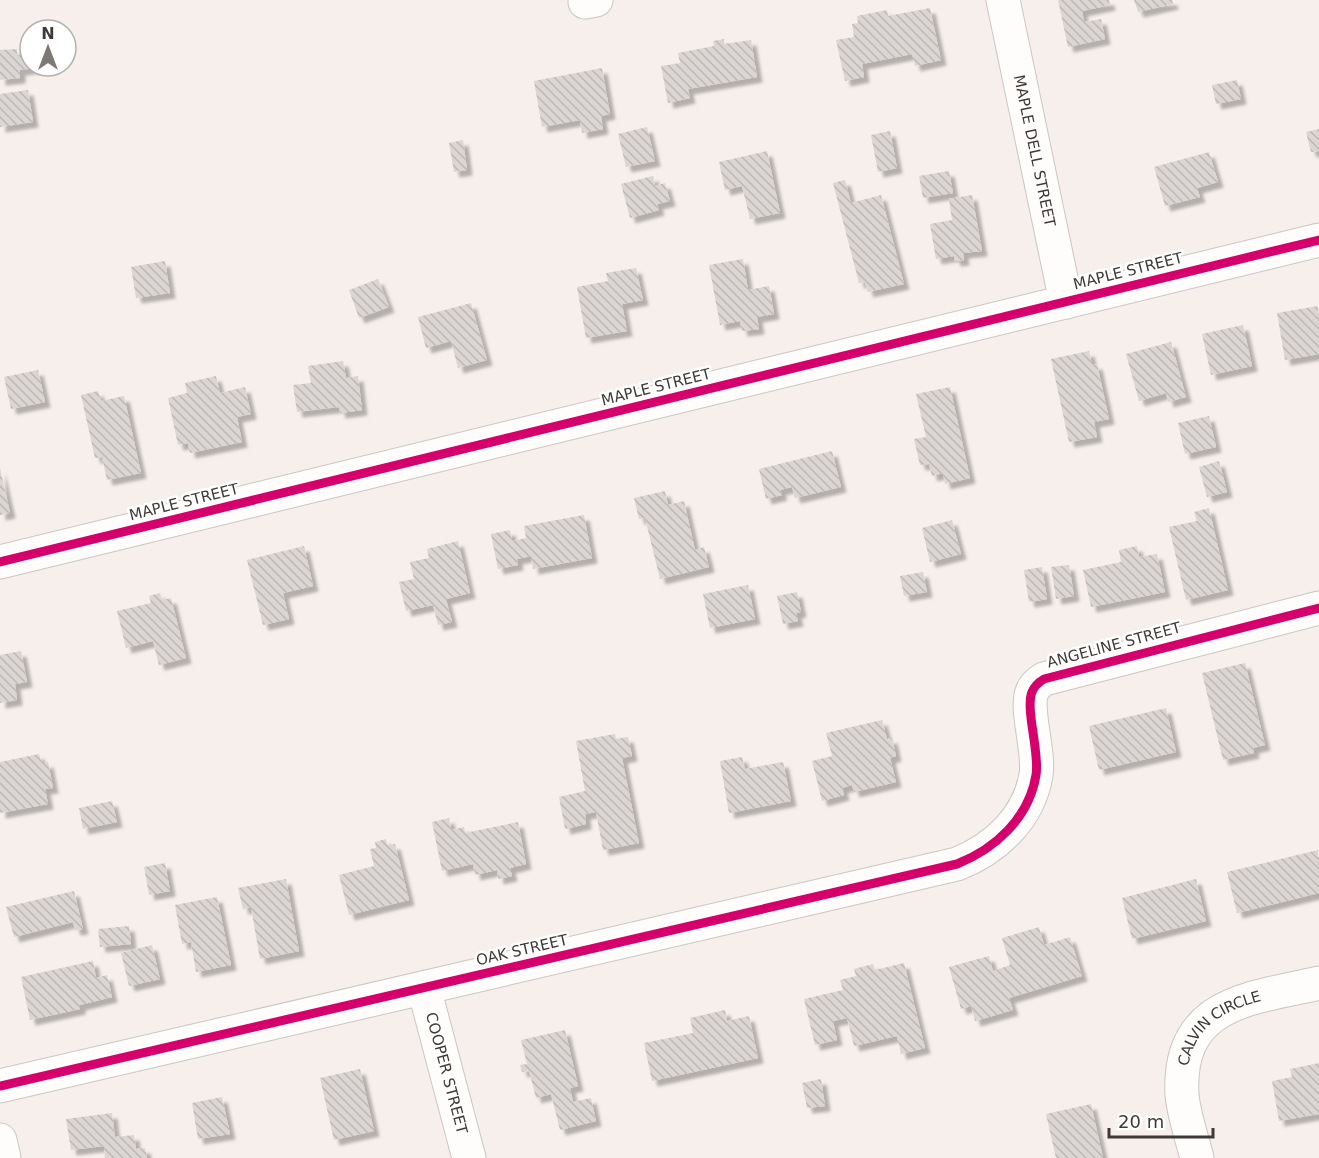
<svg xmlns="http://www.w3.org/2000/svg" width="1319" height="1158" font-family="'DejaVu Sans',sans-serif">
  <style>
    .building { fill: url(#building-back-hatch); filter: url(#shadow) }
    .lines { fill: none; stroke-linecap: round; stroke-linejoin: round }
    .minor-casing { stroke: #ccc6c3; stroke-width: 35 }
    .minor { stroke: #fefdfc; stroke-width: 33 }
    .cycleway-casing { stroke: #fff; stroke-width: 13 }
    .cycleway { stroke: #d6006c; stroke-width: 9 }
    .labels { text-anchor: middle; stroke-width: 5; stroke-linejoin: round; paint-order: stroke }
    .street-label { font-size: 15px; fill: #3f3a37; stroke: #fff }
  </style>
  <defs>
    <pattern id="building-back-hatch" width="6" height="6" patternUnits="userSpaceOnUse" patternTransform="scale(1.5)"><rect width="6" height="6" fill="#dbd6d3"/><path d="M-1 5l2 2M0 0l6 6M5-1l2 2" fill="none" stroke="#bdb8b6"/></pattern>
    <filter id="shadow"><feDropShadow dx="5.5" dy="5.5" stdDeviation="1.5" flood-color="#0004"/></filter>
  </defs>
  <rect width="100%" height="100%" fill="#f6efeb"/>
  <path class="building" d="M1058,0H1109L1110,5L1082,11L1084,22L1101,19L1105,39L1068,47Z
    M1134,0H1172L1173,4L1138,12Z
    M930,8L941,60L915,66L912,54L862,64L864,77L845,81L836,40L854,37L852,24L858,23L857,16L887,10L888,16Z
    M724,39V44L751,40L757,77L688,89L690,98L668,103L661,66L680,63L678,53L714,46L713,41Z
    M17,49V55L30,54V66H35L36,68L20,70V78L0,80V50Z
    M602,68L610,114L601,116L603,129L582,133L580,120L542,127L534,81Z
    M1237,80L1241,99L1216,104L1212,85Z
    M28,90L33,122L0,127V94Z
    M647,127L655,161L626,167L618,134Z
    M1319,129V151L1311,152L1306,132Z
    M890,131L897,168L878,172L871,135Z
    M463,140L467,170L454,172L449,143Z
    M767,151L780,213L750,219L742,186L725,190L719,162Z
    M1209,152L1218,182L1197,188L1200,197L1165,206L1154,167Z
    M949,171L953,193L923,198L919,176Z
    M653,176L655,186L665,183L670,201L657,204L659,210L630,218L621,184Z
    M845,180L851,203L881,195L904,284L868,292L865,282L859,283L833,183Z
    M972,195L982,251L963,253L964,260L955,261L954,256L936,259L930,224L952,220L949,199Z
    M743,259L748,290L769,286L774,314L757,317L759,329L742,331L740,321L720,325L709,265Z
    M165,261L170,293L136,298L131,267Z
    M636,268L643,300L622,304L627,331L586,338L577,287L608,281L606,273Z
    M378,279L389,307L359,318L349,290Z
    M471,303L487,360L458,368L451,341L426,348L418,317Z
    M1318,306L1319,354L1285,360L1277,313Z
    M1243,325L1252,366L1211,375L1202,334Z
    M1171,342L1186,397L1168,402L1166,393L1139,401L1126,354Z
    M1089,351L1092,365L1097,364L1109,419L1094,422L1097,437L1069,442L1051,359Z
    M343,361L346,378L358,376L362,410L340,413L339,407L297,412L293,385L311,383L308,366Z
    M38,370L45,402L11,409L4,377Z
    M216,376L220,393L245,387L251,414L237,417L242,442L190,453L188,443L178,445L168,398L187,393L185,383Z
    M950,387L970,478L945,484L943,473L932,476L929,464L920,465L914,439L926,437L916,394Z
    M98,391L101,401L124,396L141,473L107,480L102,457L95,458L81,395Z
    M1209,416L1216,447L1185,454L1178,423Z
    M832,451L841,487L795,498L792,487L780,490L782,495L766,499L759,469Z
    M1219,461L1227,492L1207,497L1199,467Z
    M0,468L10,513L0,515Z
    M665,491L668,505L684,501L695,550L704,547L709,567L660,579L645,518L639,519L634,498Z
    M1209,508L1228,590L1186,600L1169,527L1197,521L1194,512Z
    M584,515L592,558L533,569L531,556L517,559L518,565L498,569L491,534L510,530L512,541L526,538L524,526Z
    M952,520L961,554L930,562L922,528Z
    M458,541L470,593L446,599L452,622L438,625L433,605L406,611L399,582L414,579L410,562L429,558L427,549Z
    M304,546L313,586L283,593L289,619L263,625L247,560Z
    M1137,546L1139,557L1157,554L1165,592L1091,607L1083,570L1121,562L1119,550Z
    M1069,565L1074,596L1056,599L1051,567Z
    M1042,567L1047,599L1029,602L1024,570Z
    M923,572L927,592L904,596L900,576Z
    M748,585L755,619L710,628L703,594Z
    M797,592L801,612L796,613L798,621L783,624L777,596Z
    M160,593L162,600L171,598L186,658L159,665L153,641L126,648L117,611L151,603L149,596Z
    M21,651L27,682L15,684L17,700L0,703V655Z
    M1245,663L1265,745L1253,748L1254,753L1223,760L1202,673Z
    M1166,708L1176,752L1099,770L1089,726Z
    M882,720L887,739L892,738L896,756L890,758L896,782L854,792L852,785L842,788L844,795L822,801L812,761L832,756L826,733Z
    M615,734L616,739L628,737L632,756L622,758L639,843L603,850L596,812L585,814L586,824L565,829L559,797L585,791L576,741Z
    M39,754L42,764L48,762L53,788L45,789L48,804L0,813V762Z
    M742,757L745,769L783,762L791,801L729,813L720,761Z
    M112,801L117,822L83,829L79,808Z
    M449,818L451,830L464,827L465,833L518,822L526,864L510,868L512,876L498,879L497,870L475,875L473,864L442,871L432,822Z
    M386,839L387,845L395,844L409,900L349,915L339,875L374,866L370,849L376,848L375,842Z
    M1318,850L1319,893L1237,913L1227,872Z
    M165,863L170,891L149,895L144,867Z
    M286,879L299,951L260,959L251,907L243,909L238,888Z
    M1196,879L1206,921L1132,939L1122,898Z
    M74,891L83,929L75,930L73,922L14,937L6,907Z
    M217,897L231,965L196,972L191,942L182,944L175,905Z
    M129,926L131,944L100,947L98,929Z
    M1039,927L1044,945L1070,937L1082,976L1009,998L1013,1010L975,1021L971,1006L961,1009L949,967L989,956L993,971L1010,965L1002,938Z
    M152,945L160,979L129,986L121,953Z
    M93,961L96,978L107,975L112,997L80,1005V1009L30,1020L21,977Z
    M904,963L925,1048L901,1054L897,1036L854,1046L847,1018L833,1021L837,1040L815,1045L804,999L843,990L840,980L856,976L854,969L873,964L875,970Z
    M725,1010L727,1021L749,1016L758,1058L652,1081L644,1043L693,1033L690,1018Z
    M565,1030L578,1086L570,1088L573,1102L591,1098L596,1121L560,1130L551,1094L536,1098L529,1071L522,1072L520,1065L527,1064L521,1040Z
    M1319,1063V1114L1279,1121L1272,1081L1292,1077L1290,1069Z
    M360,1069L374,1131L334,1140L320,1078Z
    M821,1079L825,1106L807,1108L802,1083Z
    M222,1097L230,1134L198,1139L192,1103Z
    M1091,1104L1103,1158H1056L1046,1114Z
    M112,1113L115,1137L134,1135L136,1149L145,1148L147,1158H105L104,1146L71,1150L66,1119Z"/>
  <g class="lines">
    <g class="minor-casing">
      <g id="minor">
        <path id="s1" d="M1003,0L1066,302"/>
        <path d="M585,2L596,0"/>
        <path d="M0,562L1319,240"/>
        <path id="s2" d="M424,988L469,1158"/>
        <path d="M0,1086L957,864C995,849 1029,818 1036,775C1040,753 1025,709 1032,692C1034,687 1039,682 1044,679L1319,608"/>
        <path d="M0,1140L4,1158"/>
        <path id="s3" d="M1197,1158C1192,1138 1184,1116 1182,1095C1177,1002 1249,999 1319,983"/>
      </g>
    </g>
    <use href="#minor" class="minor"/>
    <g class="cycleway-casing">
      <path id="cycleway" d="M0,562L1319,240
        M0,1086L957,864C995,849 1029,818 1036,775C1040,753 1025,709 1032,692C1034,687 1039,682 1044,679L1319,608"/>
    </g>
    <use href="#cycleway" class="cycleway"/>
  </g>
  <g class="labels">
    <g class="street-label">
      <text dy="5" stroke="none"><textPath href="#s1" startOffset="154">MAPLE DELL STREET</textPath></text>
      <text transform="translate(1128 271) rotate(-14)" y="5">MAPLE STREET</text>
      <text transform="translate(656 387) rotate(-14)" y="5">MAPLE STREET</text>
      <text transform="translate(184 502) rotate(-14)" y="5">MAPLE STREET</text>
      <text transform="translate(1114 645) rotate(-15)" y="5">ANGELINE STREET</text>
      <text transform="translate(522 950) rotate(-13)" y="5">OAK STREET</text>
      <text dy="5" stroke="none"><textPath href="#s3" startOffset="150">CALVIN CIRCLE</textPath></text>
      <text dy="5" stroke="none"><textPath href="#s2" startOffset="88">COOPER STREET</textPath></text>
    </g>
  </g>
  <g transform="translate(48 48)"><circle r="28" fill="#ffffff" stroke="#b2b0af" stroke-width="1.5"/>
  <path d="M0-4.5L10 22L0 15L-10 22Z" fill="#7f7976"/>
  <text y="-9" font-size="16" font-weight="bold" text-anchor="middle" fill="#3f3a37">N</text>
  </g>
  <path d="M1109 1128v9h104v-9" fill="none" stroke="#3f3a37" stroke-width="3"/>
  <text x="1118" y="1128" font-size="18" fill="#3f3a37" stroke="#ffffff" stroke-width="4.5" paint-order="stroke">20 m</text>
</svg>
